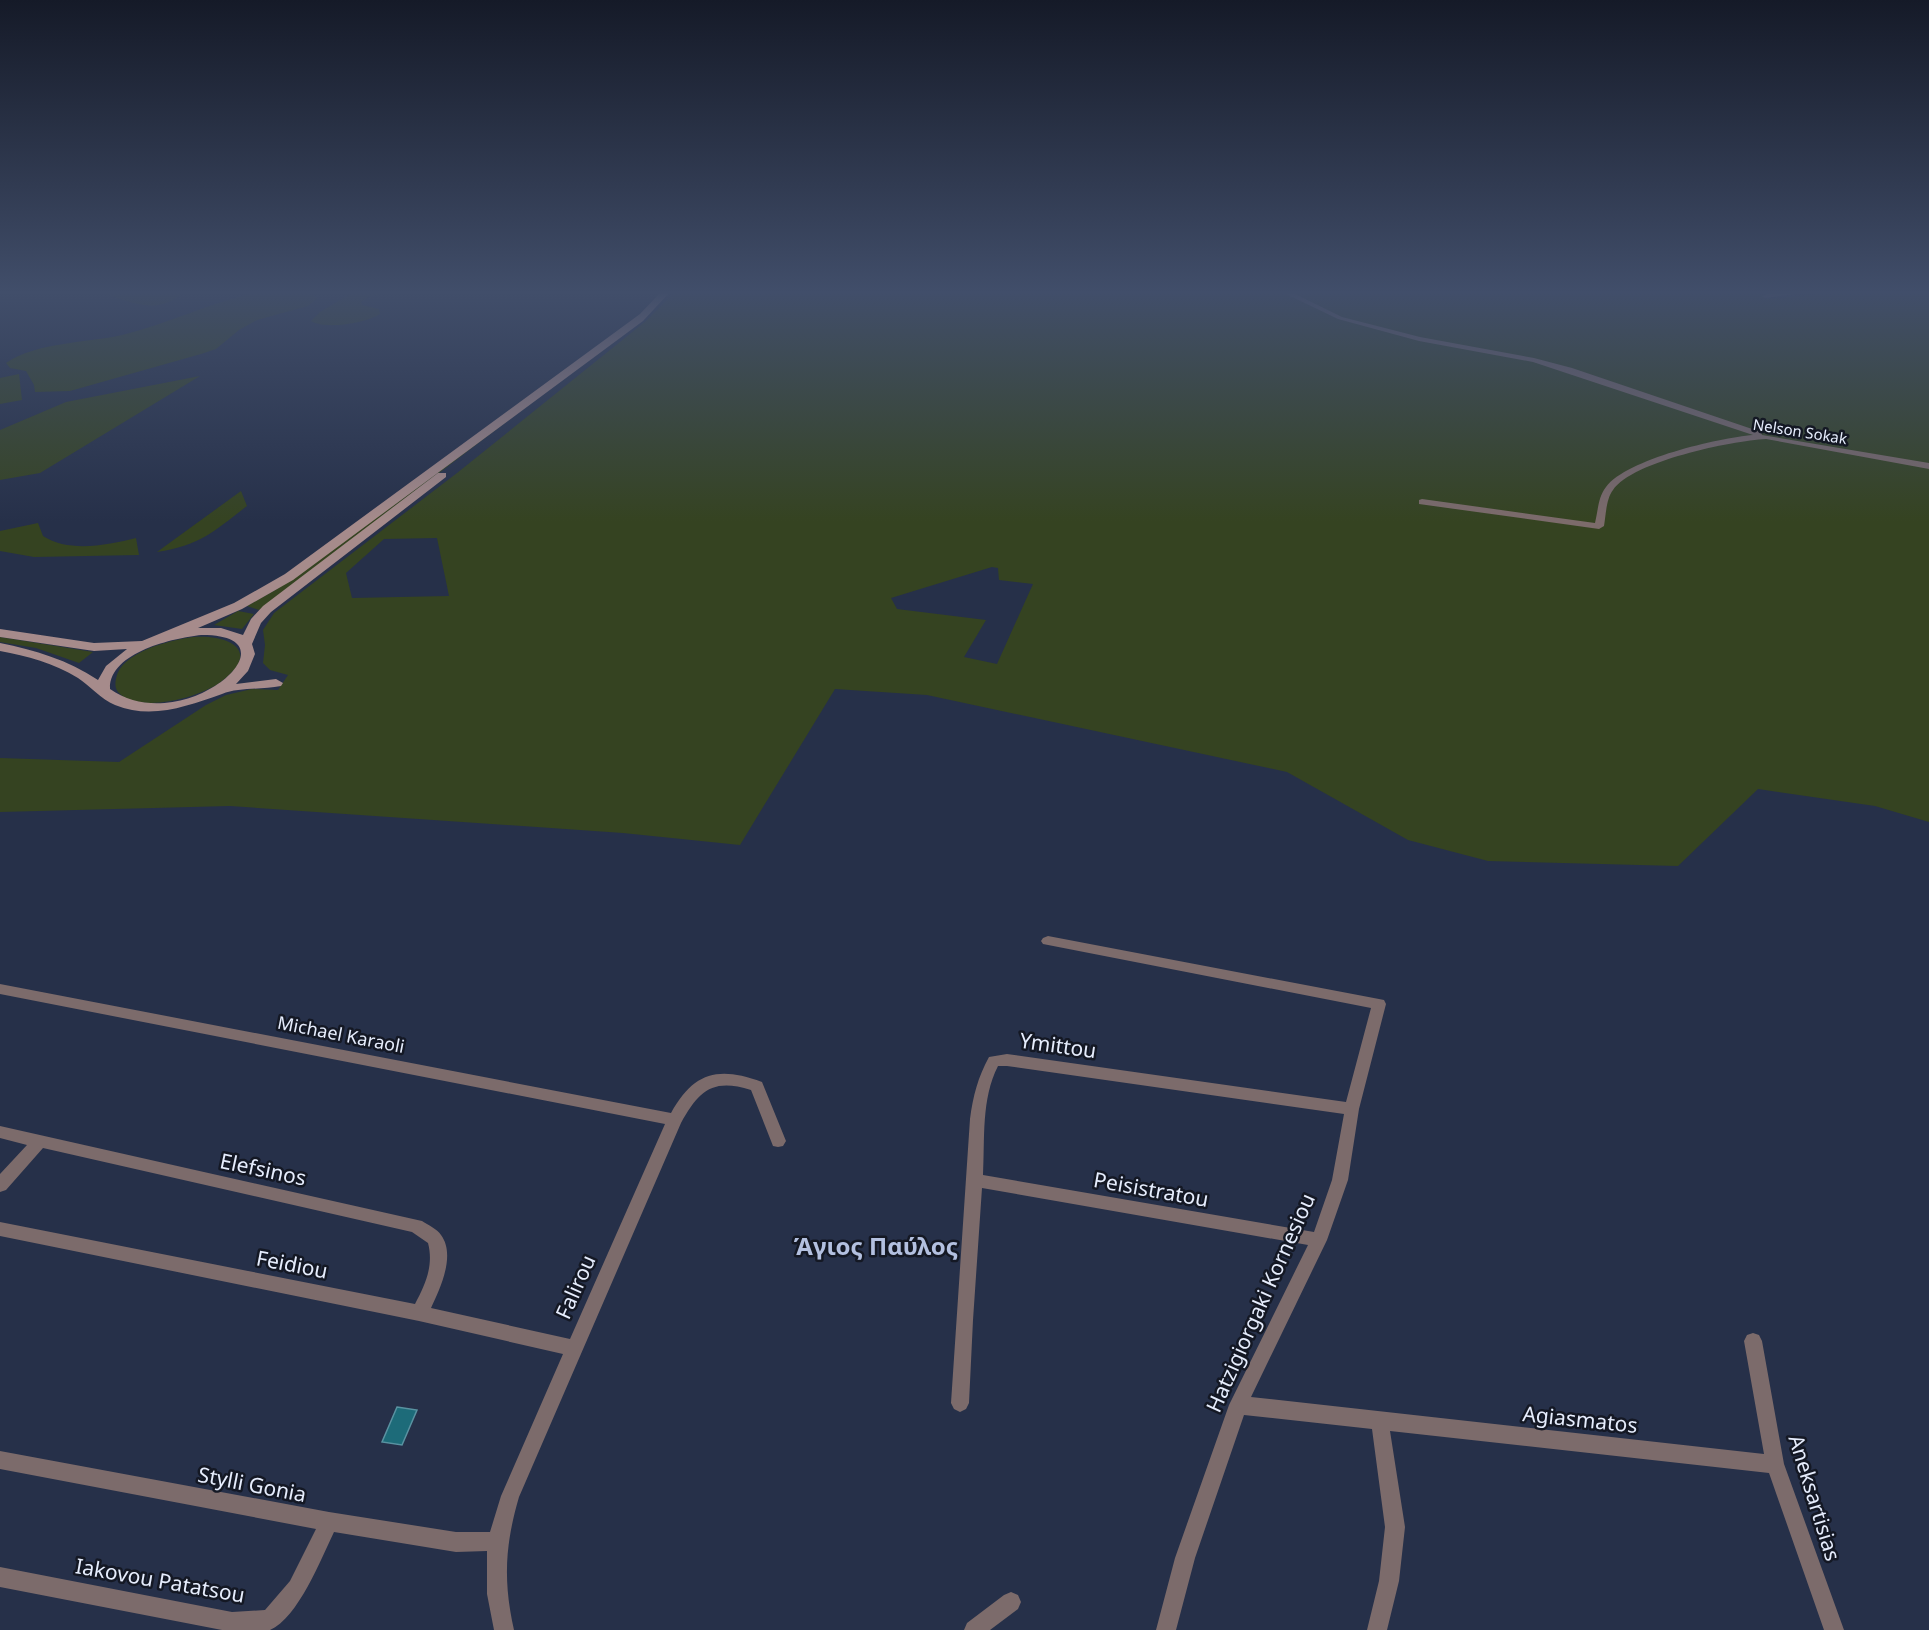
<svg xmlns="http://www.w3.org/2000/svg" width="1929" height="1630" font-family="'Noto Sans',sans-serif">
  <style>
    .green { fill: #354321; fill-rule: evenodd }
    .water { fill: #1d6b79; stroke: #5992a1; stroke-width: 1.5 }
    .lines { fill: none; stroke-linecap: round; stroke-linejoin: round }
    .street { fill: #7c6b6b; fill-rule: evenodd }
    .secondary { fill: #a68b8b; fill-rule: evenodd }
    .labels { text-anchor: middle; stroke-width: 5; stroke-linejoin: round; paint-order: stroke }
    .far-street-label { font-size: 15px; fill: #e6edfd; stroke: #141824 }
    .street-label { font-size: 18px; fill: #e6edfd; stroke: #141824 }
    .near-street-label { font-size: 21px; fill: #e6edfd; stroke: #141824 }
    .near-neighbourhood-label { font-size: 24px; font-weight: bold; fill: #b3c0e0; stroke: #141824 }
  </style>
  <rect width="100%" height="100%" fill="#263049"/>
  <path class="green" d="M104,293H183C158,315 131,303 104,293Z
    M254,293H308L318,298L308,306L257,320L239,330L216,349L201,354L70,391L35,392L34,385L26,371L10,368L6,363C37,342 86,343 122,335C167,324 209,303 254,293Z
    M352,293H384L370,296L361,302L362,305L379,309L380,314C367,323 325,330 311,321L320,312Z
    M674,293H1760L1767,299L1834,293H1929V822L1875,806L1758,789L1678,866L1488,861L1408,840L1287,772L927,695L835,689L740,845L623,833L230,806L0,812V758L119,762L206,705L226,695L252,689L278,690L288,675L270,670L263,663L265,645L263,630L274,613L457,473L646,321ZM437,538L449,596L352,598L346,573L384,539ZM992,567L998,568L999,580L1033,584L997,664L964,657L986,620L897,609L891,598Z
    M19,374L22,400L0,404V378Z
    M200,376L40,473L0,480V430L66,402Z
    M539,397L259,610L247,606L277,589Z
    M241,491L247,506C213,532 201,545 157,552Z
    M38,523L43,536C69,553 108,545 136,538L139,555L34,557L0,551V531Z
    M238,611L254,614L242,629L214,625Z
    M0,637L93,652L79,663L36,648L0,642Z
    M193,637C227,634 263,650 222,681C202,697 138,715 118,692C115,688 115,683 116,679C120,652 171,640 193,637Z"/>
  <path class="water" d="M397,1407L417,1410L402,1445L382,1442Z"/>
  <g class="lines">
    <path class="street" d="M1284,293H1293L1342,317L1420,337L1534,358L1572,368L1761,432L1762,435L1929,463V469L1766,439C1731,441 1633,461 1613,490C1606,499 1606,515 1604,526L1599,529L1419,504V500L1422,499L1595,523C1598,511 1598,497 1606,487C1627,459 1718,438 1753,435L1533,362L1419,341L1338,319Z
      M1771,293H1801L1765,298L1762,296Z
      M1048,936L1379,999L1384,1000L1386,1004L1359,1109L1348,1180L1327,1240L1251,1397L1764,1454L1744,1341L1747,1335L1753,1333L1759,1335L1762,1341L1784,1464L1844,1630H1824L1769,1473L1390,1431L1405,1527L1399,1581L1387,1630H1367L1379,1581L1385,1527L1372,1429L1244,1415L1195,1558L1176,1630H1156L1175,1558L1229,1405L1308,1245L982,1188L973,1320L969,1403L966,1409L960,1412L954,1409L951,1403L970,1119C973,1096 978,1077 989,1057L1007,1054L1346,1102L1371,1008L1043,944L1041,941L1043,938ZM998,1066H1007L1344,1114L1332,1180L1314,1232L983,1175C985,1139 981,1099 998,1066Z
      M0,984L671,1113C694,1072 718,1066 762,1082L786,1141L783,1146L778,1147L773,1146L751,1090C712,1078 699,1091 681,1123L519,1497C505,1545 503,1581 514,1630H494L487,1594V1551L456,1552L334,1532C321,1559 298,1618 270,1630H222L0,1587V1567L232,1612L265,1610L290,1581L316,1529L0,1469V1451L329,1512L456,1532H490L501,1496L563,1354L419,1321L0,1236V1222L415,1304C425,1285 434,1266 428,1243L412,1232L43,1148L6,1190L0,1192V1174L27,1145L0,1138V1126L422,1221C428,1225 437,1229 441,1235C456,1255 440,1289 431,1308L570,1339L665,1124L0,994Z
      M1011,1592L1018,1595L1021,1602L1018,1609L990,1630H964L967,1623L1004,1595Z"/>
    <path class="secondary" d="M660,293H669L643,321L293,580L242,609L198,628H221L243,635L251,619L263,606L438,473H446V477L271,612L261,623L252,644L255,654L248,671L236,684L276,679L283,683L281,686C262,690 239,687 222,694C187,706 152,720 115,705C101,699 90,686 78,678C54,663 27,656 0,651V643C35,650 68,660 98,680L106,666L127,649L94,651L0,637V629L94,643L142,641L234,603L285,574L640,314ZM201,635C304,634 184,741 110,689C109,652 174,638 201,635Z"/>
  </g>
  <linearGradient id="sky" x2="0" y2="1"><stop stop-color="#151a28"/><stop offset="0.56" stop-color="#414e6a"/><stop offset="1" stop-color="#414e6a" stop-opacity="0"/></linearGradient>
  <rect width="1929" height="522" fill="url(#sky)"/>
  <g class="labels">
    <g class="far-street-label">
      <text transform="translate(1800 432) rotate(9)" y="5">Nelson Sokak</text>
    </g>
    <g class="street-label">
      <text transform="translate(341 1035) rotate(11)" y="6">Michael Karaoli</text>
    </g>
    <g class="near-street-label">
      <text transform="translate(1058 1046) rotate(8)" y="7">Ymittou</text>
      <text transform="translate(263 1170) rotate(12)" y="7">Elefsinos</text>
      <text transform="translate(1151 1190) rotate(10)" y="7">Peisistratou</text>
      <text transform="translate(292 1265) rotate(11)" y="7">Feidiou</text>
      <text transform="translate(576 1287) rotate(-66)" y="7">Falirou</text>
      <text transform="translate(1261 1303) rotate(-66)" y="7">Hatzigiorgaki Kornesiou</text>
      <text transform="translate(1580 1420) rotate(6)" y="7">Agiasmatos</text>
      <text transform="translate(252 1485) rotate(11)" y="7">Stylli Gonia</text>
      <text transform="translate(1814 1498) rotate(73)" y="7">Aneksartisias</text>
      <text transform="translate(160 1581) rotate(10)" y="7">Iakovou Patatsou</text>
    </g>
    <g class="near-neighbourhood-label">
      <text x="876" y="1255">Άγιος Παύλος</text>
    </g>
  </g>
</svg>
